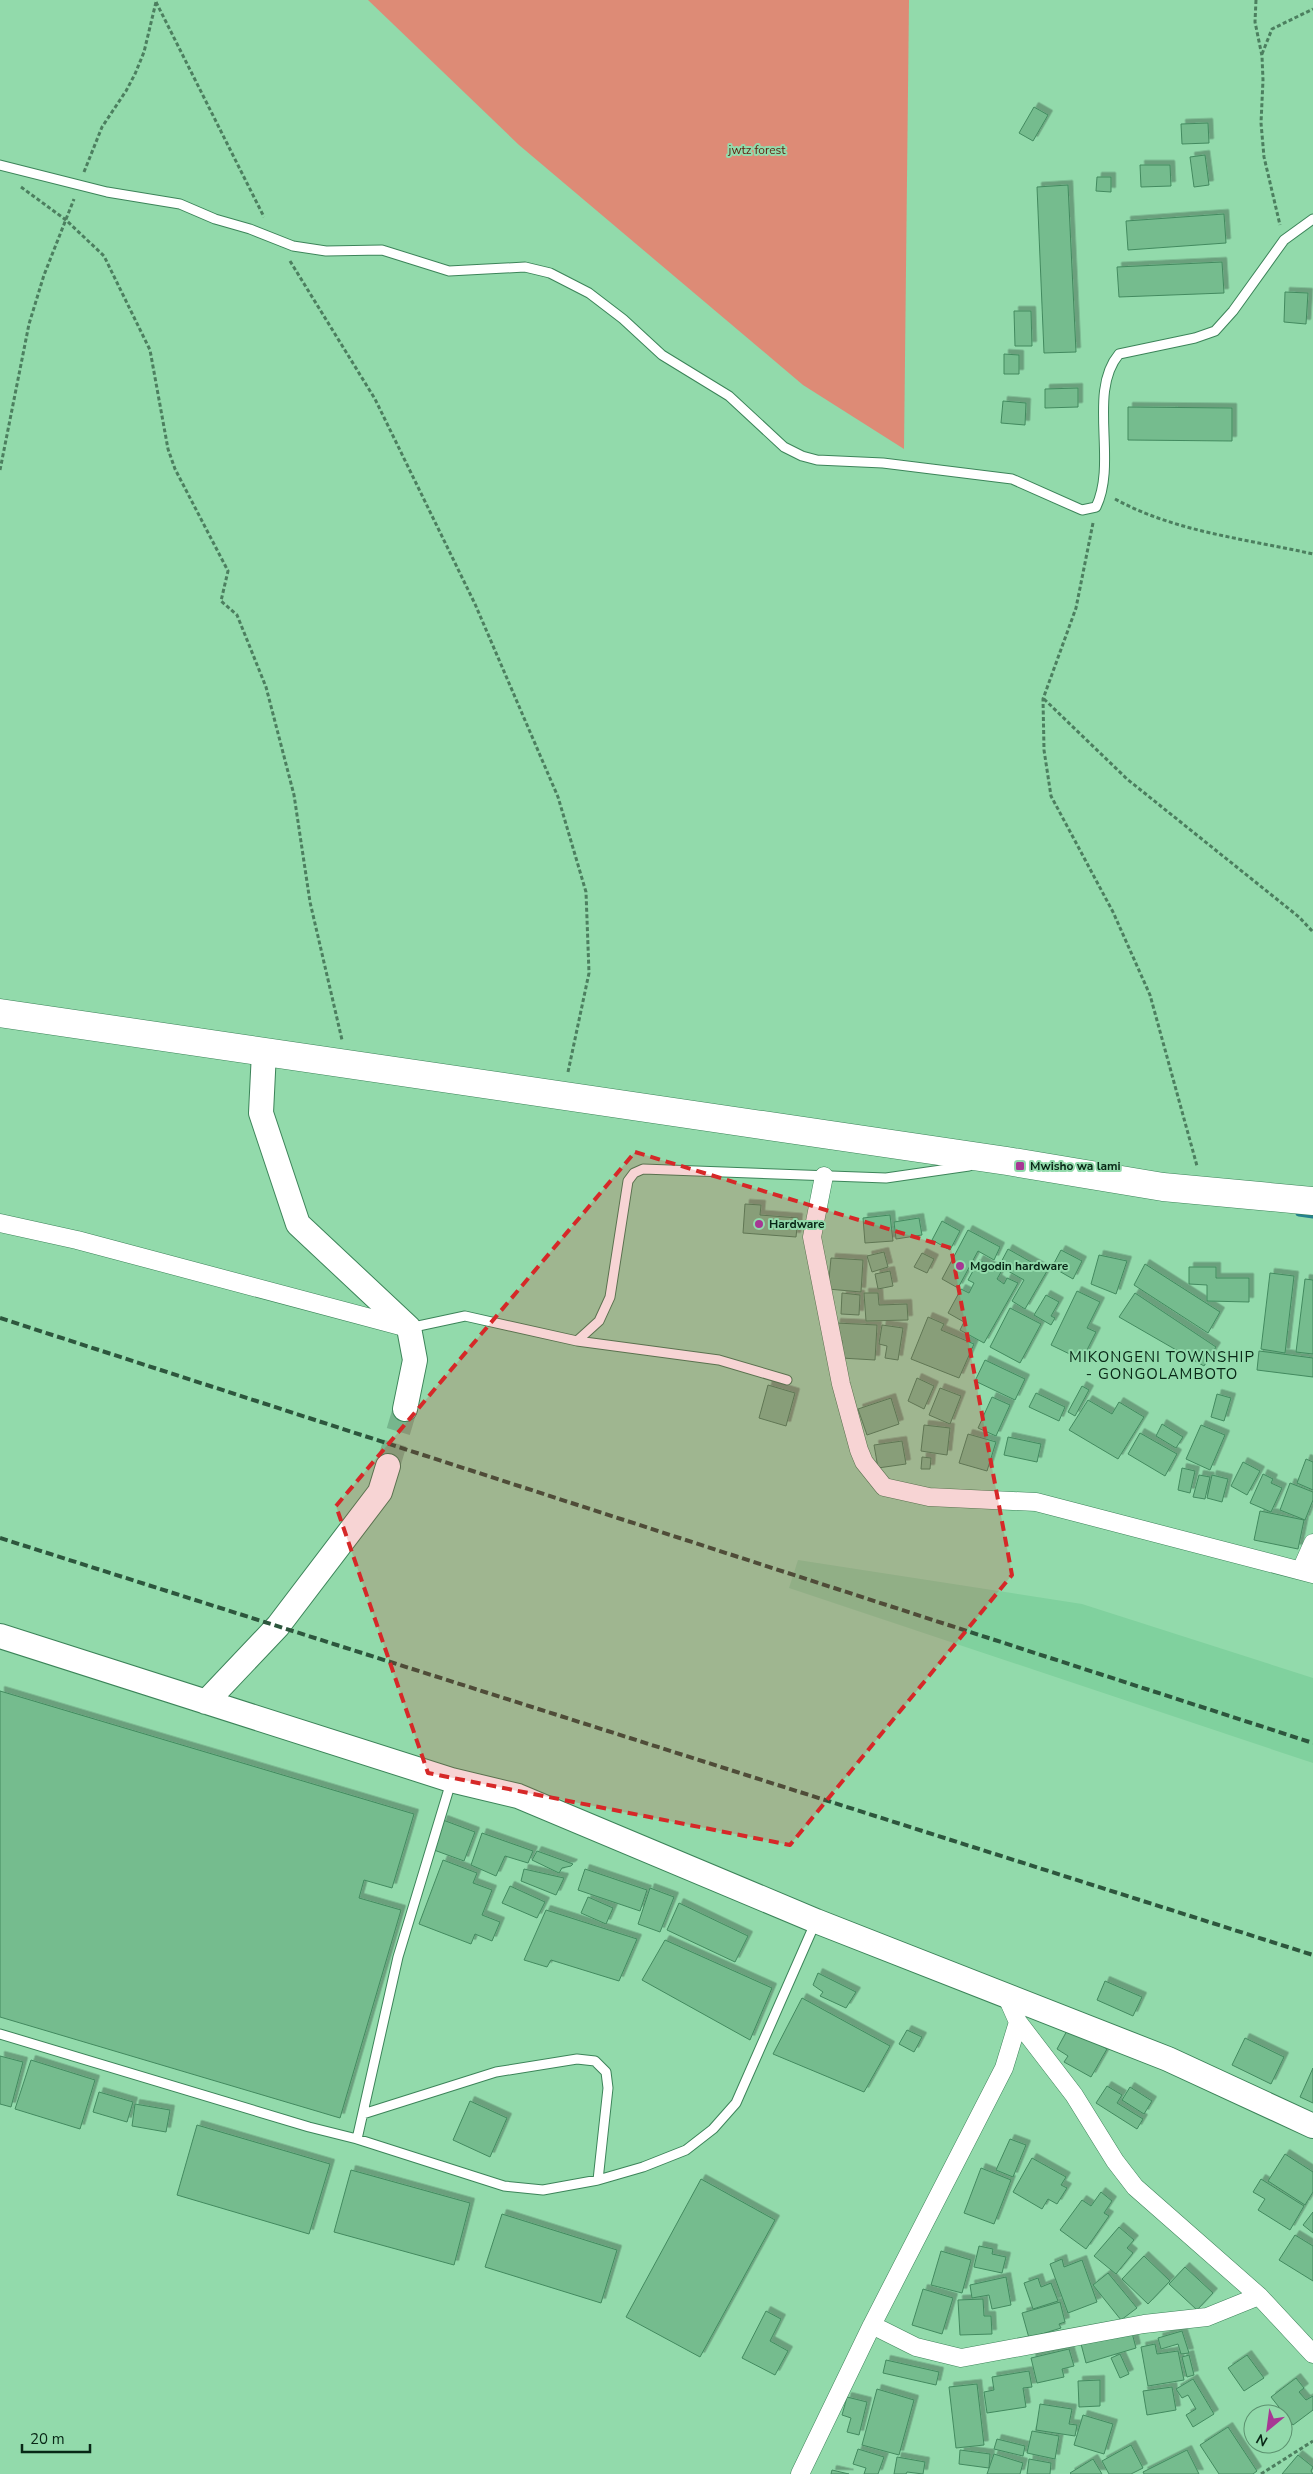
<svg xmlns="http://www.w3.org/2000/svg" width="1313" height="2474" font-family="'Nunito Sans',sans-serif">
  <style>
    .built { fill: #80d19e }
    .green { fill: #dd8b76 }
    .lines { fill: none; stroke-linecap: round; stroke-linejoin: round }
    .stream { stroke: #24818e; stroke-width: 7 }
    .building { fill: #74bc8e; stroke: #438a5f; filter: url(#shadow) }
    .secondary-tunnel { stroke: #76b68d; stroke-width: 24; stroke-dasharray: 24 12; stroke-linecap: butt }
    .lane-casing { stroke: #3c8459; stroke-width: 11 }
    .street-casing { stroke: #3c8459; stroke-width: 19 }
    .secondary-casing { stroke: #3c8459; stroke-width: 26 }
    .primary-casing { stroke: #3c8459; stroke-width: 29 }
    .path { stroke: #4c7f5f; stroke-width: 3; stroke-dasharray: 4 2.5; stroke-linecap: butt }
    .lane { stroke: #fff; stroke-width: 9 }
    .street { stroke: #fff; stroke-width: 18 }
    .secondary { stroke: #fff; stroke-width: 24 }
    .primary { stroke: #fff; stroke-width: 28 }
    .rail { stroke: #2d563d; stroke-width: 4; stroke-dasharray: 8 4; stroke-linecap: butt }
    .marked { fill: #d62828; fill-opacity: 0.2; stroke: #d62828; stroke-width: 4; stroke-dasharray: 10 6; stroke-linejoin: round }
    .poi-dot { fill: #a73794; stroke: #92daab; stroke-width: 2 }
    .labels { text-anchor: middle; stroke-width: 4; stroke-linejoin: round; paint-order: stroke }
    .park-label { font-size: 12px; fill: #601f0f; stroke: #92daab }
    .poi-label { font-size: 12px; font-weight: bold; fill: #082716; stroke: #92daab; text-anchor: start }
    .quarter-label { font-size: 15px; letter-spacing: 1px; fill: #082716; stroke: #92daab }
  </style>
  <defs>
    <filter id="shadow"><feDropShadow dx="4.5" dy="-4.5" stdDeviation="0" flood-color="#0004"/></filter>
  </defs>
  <rect width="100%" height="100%" fill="#92daab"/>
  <path class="built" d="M798,1560L1082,1604L1313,1678V1763L789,1588Z"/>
  <path class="green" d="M368,0H909L904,449L803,385L519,145Z"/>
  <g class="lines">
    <path class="stream" d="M1299,1213L1313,1215"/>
  </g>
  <path class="building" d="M1034,107L1048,115L1033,141L1019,133Z
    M1208,123L1209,143L1182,144L1181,124Z
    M1205,155L1209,185L1194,187L1190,157Z
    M1140,165H1170L1171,186L1141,187Z
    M1097,177H1111V192L1096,191Z
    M1068,185L1076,352L1044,353L1037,187Z
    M1224,214L1226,243L1128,250L1126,221Z
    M1222,262L1224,293L1119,297L1117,267Z
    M1285,292L1308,293L1306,324L1284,322Z
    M1014,311H1031L1032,346H1015Z
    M1004,354L1019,355V374H1004Z
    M1078,388V407L1045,408V389Z
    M1003,401L1026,403L1025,425L1001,423Z
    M1128,407L1232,408V441L1128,440Z
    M745,1204L761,1205L760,1215L798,1218L796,1237L743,1233Z
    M890,1215L893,1241L865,1243L863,1218Z
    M919,1218L922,1235L896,1239L894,1222Z
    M942,1221L960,1231L950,1250L932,1240Z
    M968,1230L1000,1247L994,1260L978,1251L958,1288L942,1279Z
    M1008,1249L1047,1271L1025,1309L1012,1301L1024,1280L999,1266Z
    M1061,1250L1082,1261L1073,1279L1052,1267Z
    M884,1252L888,1267L872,1272L867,1256Z
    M922,1253L934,1259L927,1273L914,1267Z
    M1099,1255L1127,1261L1116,1294L1091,1284Z
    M831,1258L863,1260L861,1292L828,1289Z
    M979,1260L1001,1272L997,1279L1004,1284L1007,1278L1018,1283L984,1343L960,1330L964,1322L948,1313L961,1289L969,1293L974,1283L968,1280Z
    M1145,1264L1220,1312L1208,1333L1134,1285Z
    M1189,1267H1216V1278H1249V1302L1207,1301V1285L1189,1284Z
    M890,1271L893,1286L878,1289L875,1274Z
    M1270,1273L1294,1276L1285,1353L1261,1349Z
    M1305,1279L1313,1280V1354L1296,1352Z
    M1077,1291L1100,1302L1087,1328L1096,1332L1082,1360L1051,1345Z
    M842,1293L860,1295L859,1315L841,1314Z
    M864,1293H878L879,1305L907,1304L908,1320L866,1321Z
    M1135,1293L1216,1347L1204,1366L1119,1317Z
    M1046,1295L1059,1302L1051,1316L1055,1318L1051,1325L1034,1315Z
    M1010,1308L1041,1324L1020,1363L990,1347Z
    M928,1317L944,1324L941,1330L974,1344L959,1378L911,1359Z
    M836,1323L877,1325L875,1360L841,1358L842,1340H835Z
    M882,1325L903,1328L898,1360L885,1358L887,1346L879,1344Z
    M1259,1351L1313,1358V1377L1257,1370Z
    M985,1360L1025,1379L1015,1400L975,1381Z
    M917,1378L934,1386L924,1409L908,1401Z
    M768,1385L795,1393L786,1426L759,1418Z
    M1082,1386L1089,1390L1075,1416L1068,1412Z
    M940,1388L961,1396L950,1424L929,1415Z
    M1036,1393L1065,1407L1059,1421L1029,1407Z
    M1217,1394L1231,1398L1224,1421L1211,1417Z
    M992,1397L1010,1405L996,1436L978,1428Z
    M891,1398L899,1424L867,1435L858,1409Z
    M1088,1400L1112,1414L1119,1402L1144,1417L1118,1459L1069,1430Z
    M1162,1424L1183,1437L1176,1448L1156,1436Z
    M924,1425L950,1428L947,1455L921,1451Z
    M1201,1425L1225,1435L1210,1470L1186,1459Z
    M1140,1433L1177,1454L1165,1476L1128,1454Z
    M968,1434L996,1442L987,1471L959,1463Z
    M1008,1437L1041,1444L1037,1462L1004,1455Z
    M902,1441L906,1464L878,1468L874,1445Z
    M922,1457L931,1458L930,1469H921Z
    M1306,1459L1313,1462V1490L1297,1483Z
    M1243,1462L1260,1471L1247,1495L1231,1486Z
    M1182,1468L1195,1471L1190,1493L1178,1490Z
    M1263,1474L1273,1479L1271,1483L1282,1488L1271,1512L1250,1503Z
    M1199,1475L1210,1477L1205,1499L1193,1497Z
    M1212,1475L1228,1479L1222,1502L1207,1498Z
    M1290,1483L1313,1492V1500L1305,1520L1280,1510Z
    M1260,1511L1304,1520L1298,1549L1254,1540Z
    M0,1691L414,1814L392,1888L364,1880L359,1898L401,1910L340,2118L0,2017Z
    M443,1820L475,1832L464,1861L434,1850Z
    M482,1833L533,1851L528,1863L505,1856L496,1876L471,1865Z
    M537,1851L573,1864L571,1866L562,1868L559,1873L532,1860Z
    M443,1860L477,1873L473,1883L492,1890L482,1915L500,1922L492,1941L475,1934L471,1944L419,1924Z
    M524,1869L564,1878L556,1895L521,1881Z
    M585,1869L647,1890L640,1911L578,1890Z
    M510,1886L545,1902L537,1918L502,1903Z
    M650,1888L674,1897L660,1932L638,1924Z
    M588,1897L613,1908L606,1924L581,1913Z
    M679,1903L748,1936L735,1962L667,1930Z
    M546,1910L637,1939L619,1981L551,1960L547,1967L524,1960Z
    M665,1940L772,1988L750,2040L642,1980Z
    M818,1973L856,1992L846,2008L820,1996L823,1992L813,1985Z
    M1105,1981L1142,1997L1133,2016L1097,2000Z
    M802,1998L890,2046L864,2092L773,2054Z
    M1069,2027L1107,2049L1091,2077L1064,2062L1068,2056L1057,2049Z
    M907,2030L922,2037L914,2052L899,2044Z
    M1245,2038L1284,2057L1271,2084L1232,2065Z
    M0,2056L23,2062L11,2107L0,2104Z
    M31,2060L95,2080L80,2129L15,2109Z
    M1313,2068V2103L1300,2097Z
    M1107,2086L1122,2095L1117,2103L1143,2119L1137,2129L1096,2103Z
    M1130,2087L1152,2101L1144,2114L1122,2100Z
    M99,2092L133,2102L127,2122L93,2112Z
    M470,2101L507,2118L490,2157L453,2140Z
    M135,2104L170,2110L166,2132L132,2126Z
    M197,2125L330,2164L309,2234L177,2195Z
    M1010,2139L1026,2145L1013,2177L996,2170Z
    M1285,2154L1313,2172V2192L1305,2205L1268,2181Z
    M1032,2158L1066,2177L1061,2185L1067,2188L1057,2204L1048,2199L1042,2209L1013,2192Z
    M981,2168L1011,2180L994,2224L964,2213Z
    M351,2170L470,2203L454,2265L334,2232Z
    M701,2179L775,2220L700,2357L626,2317Z
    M1261,2179L1304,2206L1290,2230L1258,2210L1265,2199L1253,2192Z
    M1101,2192L1112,2201L1104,2213L1109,2216L1086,2249L1060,2230L1082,2200L1091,2206Z
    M1313,2212V2233L1303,2225Z
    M502,2214L617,2250L601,2303L485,2267Z
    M1119,2227L1134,2240L1127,2248L1133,2253L1116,2274L1094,2256Z
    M1295,2235L1313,2246V2281L1279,2260Z
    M979,2246L993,2249L992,2254L1006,2257L1002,2273L974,2267Z
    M941,2251L971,2260L962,2293L931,2285Z
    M1144,2256L1170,2281L1148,2304L1122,2279Z
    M1062,2259L1064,2267L1082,2260L1097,2302L1068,2313L1050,2264Z
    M1185,2267L1213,2293L1197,2310L1169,2284Z
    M1108,2273L1137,2308L1121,2320L1093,2285Z
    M1006,2277L1011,2305L992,2309L989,2295L972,2298L970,2285Z
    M1038,2278L1041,2287L1051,2283L1058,2301L1033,2309L1024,2283Z
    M923,2289L953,2298L942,2334L912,2325Z
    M983,2299L984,2316H991L992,2334L960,2335L958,2300Z
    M1060,2302L1065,2322L1059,2324L1061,2328L1029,2338L1022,2313Z
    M766,2311L781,2319L770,2341L788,2351L775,2375L742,2358Z
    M1131,2329L1136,2348L1086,2363L1081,2344Z
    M1182,2331L1189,2353L1181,2354L1178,2344L1161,2349L1158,2338Z
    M1155,2344L1157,2354L1178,2351L1184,2380L1148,2386L1141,2347Z
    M1069,2349L1074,2366L1062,2369L1064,2377L1037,2383L1031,2358Z
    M1120,2354L1129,2374L1120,2378L1111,2358Z
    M1189,2355L1194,2375L1187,2377L1182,2357Z
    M1247,2355L1264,2378L1244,2391L1228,2368Z
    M886,2360L939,2372L936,2385L883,2373Z
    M1029,2371L1032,2387L1023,2388L1026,2407L987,2413L984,2392L994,2390L992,2377Z
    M1296,2378L1304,2388L1299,2392L1306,2400L1313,2396V2410L1293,2425L1271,2397Z
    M1193,2379L1214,2414L1193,2427L1186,2415L1196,2409L1188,2395L1182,2398L1176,2389Z
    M1100,2380V2406L1079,2407L1078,2381Z
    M977,2384L984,2445L956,2448L949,2387Z
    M1172,2387L1176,2410L1147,2415L1143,2391Z
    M877,2389L914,2400L899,2455L862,2445Z
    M847,2397L867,2402L859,2435L847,2432L851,2418L842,2415Z
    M1040,2404L1072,2409L1069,2424L1077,2425L1075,2436L1036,2430Z
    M1083,2415L1113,2424L1104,2454L1074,2445Z
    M1228,2427L1257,2471L1253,2474H1219L1200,2445Z
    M1032,2431L1059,2436L1055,2459L1027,2453Z
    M997,2439L1025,2446L1023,2456L994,2449Z
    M1131,2445L1143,2468L1131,2474H1109L1102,2461Z
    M858,2449L884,2457L878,2474H864L866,2468L853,2464Z
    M960,2450L990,2454L989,2468L959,2464Z
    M1187,2450L1199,2474H1144L1143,2472Z
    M994,2454L1023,2463L1020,2474H987Z
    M1298,2455L1313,2467L1311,2471L1313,2474H1282Z
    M897,2457L925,2462L923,2474L907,2472L906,2474H894Z
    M1029,2459L1051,2463L1050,2474H1027Z
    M1093,2459L1102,2474H1071L1070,2473Z
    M832,2470L849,2474H831Z"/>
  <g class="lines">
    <path class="secondary-tunnel" d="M388,1466L405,1409"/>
    <g class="lane-casing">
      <path id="lane" d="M0,165L107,192L180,204L215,219L250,229L293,246L326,251L382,250L449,271L525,267L550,273L589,293L623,319L662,355L729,396L784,447L802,456L817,460L883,463L1012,479L1082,510L1096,507C1118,462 1087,392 1119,354L1195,338L1215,331L1233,311L1284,240L1313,219
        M409,1328L465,1316L577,1341L719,1360L787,1380
        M577,1341L599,1321L610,1297L628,1181L634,1173L643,1169L886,1178L969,1166
        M0,2034L309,2127L357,2139L504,2186L543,2190L598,2180L643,2167L686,2150L713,2129L736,2103L816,1921
        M363,2114L496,2072L577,2059L595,2061L606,2072L608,2088L598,2180
        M357,2139L398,1957L451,1782"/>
    </g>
    <g class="street-casing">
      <path id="street" d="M824,1176L812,1237L841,1384L859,1450L864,1462L884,1487L929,1497L1036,1502L1313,1574
        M0,1223L77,1240L408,1328
        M1301,1570L1313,1543
        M1018,2022L1074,2095L1115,2161L1135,2187L1259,2296L1313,2354
        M872,2325L916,2347L961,2358L1144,2324L1207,2317L1259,2296
        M800,2474L872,2325L1004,2068L1018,2022L1006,1995"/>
    </g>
    <g class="secondary-casing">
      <path id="secondary" d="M264,1052L261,1113L298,1224L409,1328L415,1360L405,1409
        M0,1636L451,1780L518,1796L816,1921L1168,2059L1313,2126
        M206,1702L278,1626L380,1492L388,1466"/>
    </g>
    <g class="primary-casing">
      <path id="primary" d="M0,1013L1007,1161L1163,1187L1313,1201"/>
    </g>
    <path class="path" d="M1256,0L1255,22L1262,56L1263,80L1261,123L1264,157L1280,225
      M156,2L264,217
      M1262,54L1272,29L1313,9
      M84,172L102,127L126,91L135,74L144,52L156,2
      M21,187L66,220L104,256L150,350L168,449L175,469L228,571L221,601L237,615L266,687L294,795L310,902L342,1040
      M290,261L375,399L475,604L558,797L586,892L589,973L568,1072
      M0,470L29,324L44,275L74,199
      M1115,499C1175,532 1247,539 1313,554
      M1093,523L1076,608L1043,699L1044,750L1051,796L1113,912L1150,995L1197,1166
      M1044,699L1127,779L1299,917L1313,932
      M1261,2474L1313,2441"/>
    <use href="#lane" class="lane"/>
    <use href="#street" class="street"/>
    <use href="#secondary" class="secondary"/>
    <use href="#primary" class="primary"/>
    <path class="rail" d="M0,1318L1313,1743
      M0,1538L1313,1955"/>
  </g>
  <path class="marked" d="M635,1152L951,1248L1012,1575L790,1845L428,1773L336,1506Z"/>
  <g class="poi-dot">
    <rect x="1015" y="1161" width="10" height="10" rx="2.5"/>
    <circle cx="759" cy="1224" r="5"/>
    <circle cx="960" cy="1266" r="5"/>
  </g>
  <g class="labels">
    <g class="park-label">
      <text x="757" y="154">jwtz forest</text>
    </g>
    <g class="poi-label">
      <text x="1030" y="1170">Mwisho wa lami</text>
      <text x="769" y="1228">Hardware</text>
      <text x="970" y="1270">Mgodin hardware</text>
    </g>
    <g class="quarter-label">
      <text x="1162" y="1362">MIKONGENI TOWNSHIP<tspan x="1162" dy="17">- GONGOLAMBOTO</tspan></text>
    </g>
  </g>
  <g transform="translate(1268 2429) rotate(209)"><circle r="24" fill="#92daab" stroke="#5b926f"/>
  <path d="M0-4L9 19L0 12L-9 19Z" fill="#a73794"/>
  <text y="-8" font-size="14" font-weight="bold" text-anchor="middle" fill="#082716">N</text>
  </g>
  <path d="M22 2444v8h68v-8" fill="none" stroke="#082716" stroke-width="2.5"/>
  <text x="30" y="2444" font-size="15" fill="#082716" stroke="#92daab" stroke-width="4" paint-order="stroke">20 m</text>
</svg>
